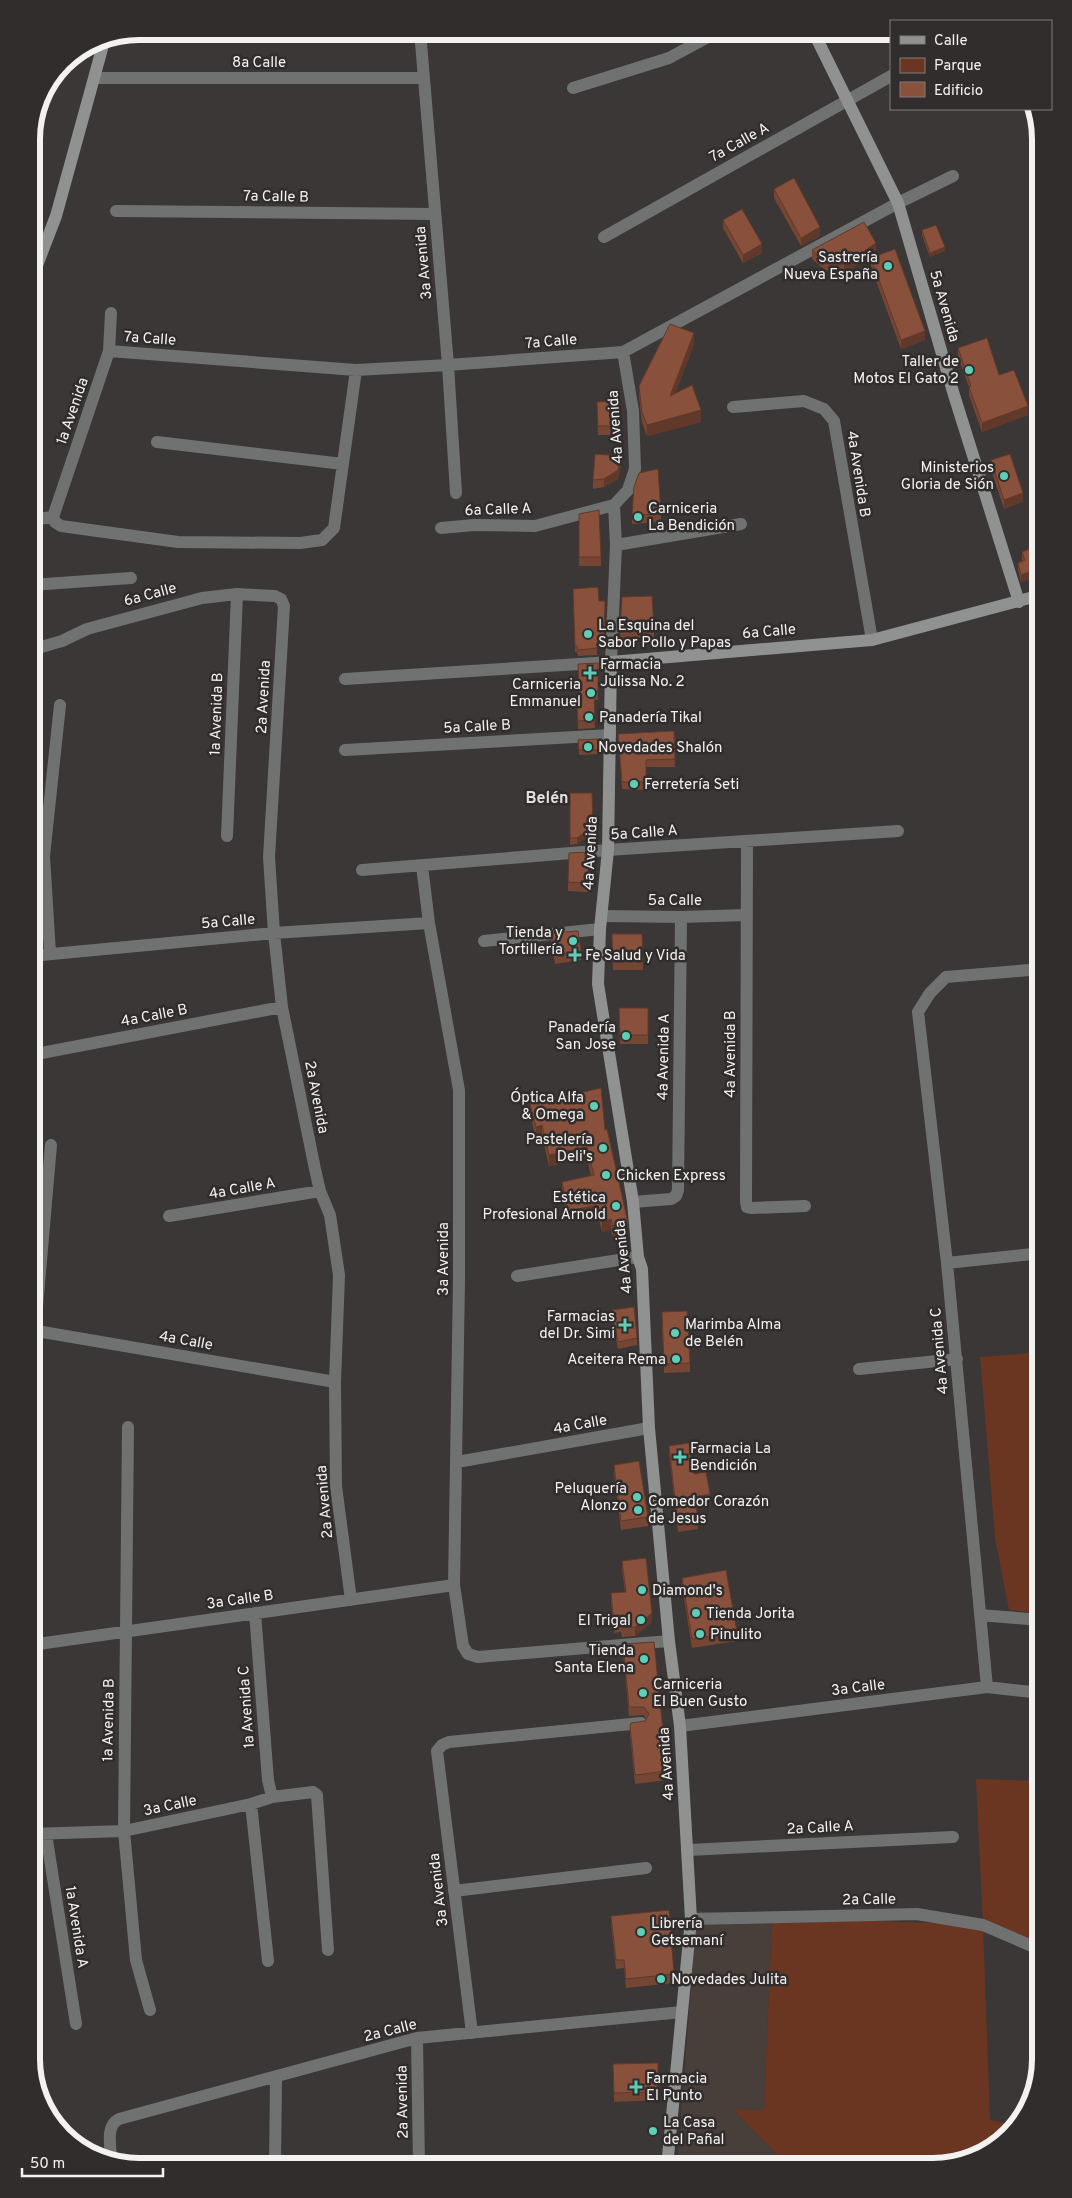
<svg xmlns="http://www.w3.org/2000/svg" width="1072" height="2198" font-family="Overpass,sans-serif">
  <style>
    .built { fill: #483e3a }
    .green { fill: #6b3621 }
    .lines { fill: none; stroke-linecap: round; stroke-linejoin: round }
    .street { stroke: #707271; stroke-width: 12 }
    .secondary { stroke: #8f9291; stroke-width: 12 }
    .wall { fill: #764634 }
    .shaded-wall { fill: #60392a }
    .building { fill: #89513c; stroke: #60392a }
    .poi-dot { fill: #5eceb7; stroke: #302d2c; stroke-width: 2 }
    .labels { text-anchor: middle; stroke-width: 5; stroke-linejoin: round; paint-order: stroke }
    .street-label { font-size: 15px; fill: #f4f2f1; stroke: #302d2c }
    .poi-label { font-size: 15px; fill: #f4f2f1; stroke: #302d2c; text-anchor: start }
    .neighbourhood-label { font-size: 16px; font-weight: bold; fill: #e4e0de; stroke: #302d2c }
    .rim { fill: none; stroke: #f4f2f1; stroke-width: 6 }
  </style>
  <rect width="100%" height="100%" fill="#3a3736"/>
  <path class="built" d="M697,1911L772,1917L764,2110L733,2109L789,2167H677Z"/>
  <path class="green" d="M1041,1352V1613L1009,1610L995,1538L980,1357Z
    M976,1779L1041,1781V1948L983,1925L990,2120L1015,2125L974,2159L933,2167H789L733,2109L764,2110L772,1917L983,1925Z"/>
  <g class="lines">
    <path class="street" d="M420,31L448,365L456,493
      M95,78H423
      M573,88L669,58L719,31
      M116,211L435,214
      M604,237L891,76
      M109,351L356,370L448,365L623,352L898,203L953,176
      M733,407L804,401L824,409L834,421L872,640
      M157,442L343,464
      M53,517L55,522L61,526L178,542L300,543L322,540L334,528L356,370
      M53,517L109,351L111,313
      M441,528L474,525L535,526L614,505
      M31,531L38,519L53,517
      M616,545L741,524
      M31,585L131,578
      M31,650L62,641L87,629L202,598L237,594L275,596L281,599L284,606L269,857L274,933L282,1007L315,1169L320,1191L330,1215L339,1275L335,1382L336,1486L351,1600
      M345,679L611,662L616,545L614,505L628,490L635,469L633,411L623,352
      M345,750L610,735
      M227,836L237,594
      M747,841L746,1202L747,1207L752,1208L805,1206
      M422,866L429,923L459,1090V1280L454,1585L463,1646L468,1654L478,1657L669,1641
      M362,870L608,850L898,831
      M603,916L681,917L747,915
      M484,941L600,929
      M50,953L44,856L60,705
      M31,956L274,933L429,923
      M31,1055L282,1007
      M633,1202L671,1199L676,1196L678,1190L681,917
      M169,1216L320,1191
      M947,1263L1041,1253
      M517,1276L638,1257
      M31,1330L335,1382
      M35,1330L51,1145
      M859,1369L957,1359
      M128,1427L124,1831L136,1960L150,2010
      M457,1462L649,1428
      M255,1613L268,1780L272,1797
      M980,1615L1041,1620
      M31,1645L454,1585
      M987,1687L947,1263L918,1012L930,993L946,977L1041,969
      M680,1726L987,1687L1041,1693
      M251,1804L268,1961
      M31,1834L124,1831L251,1804L272,1797L313,1792L317,1795L328,1950
      M46,1834L76,2024
      M688,1850L953,1837
      M454,1891L646,1868
      M691,1919L917,1914L983,1925L1041,1950
      M472,2033L437,1751L442,1745L449,1742L641,1723
      M417,2038L419,2167
      M111,2159C111,2147 105,2126 119,2119L417,2038L682,2012
      M275,2167L276,2078"/>
    <path class="secondary" d="M813,31L898,203L954,395L1019,602
      M31,281L56,216L105,38
      M667,2167L691,1919L680,1726L669,1641L649,1428L642,1269L638,1257L633,1202L598,984L600,929L608,850L611,662L872,640L1041,595"/>
  </g>
  <path class="wall" d="M774,189L820,236L801,246L774,198Z
    M723,220L762,253L743,263L723,228Z
    M922,230L945,251L930,257L922,235Z
    M812,250L876,252L844,274L825,270L812,259Z
    M871,258L925,340L901,349L871,267Z
    M694,344L675,394L701,422L647,436L642,423L639,397V386Z
    M958,348L1028,415L982,432L969,395V387L958,357Z
    M620,401L621,435H598L597,402Z
    M991,460L1023,502L1004,509L991,469Z
    M621,465L618,479L604,487L593,489V480Z
    M579,514L601,557V566H579Z
    M661,514V522L632,524V515Z
    M1041,548V575L1021,582L1018,570V563L1022,561V552Z
    M573,589L599,601L604,643L597,649V655L578,656L577,652H575Z
    M654,628V637L620,639V630Z
    M598,663V700H594L595,728L578,729L577,705H579Z
    M674,731L675,767H646V790L622,789L618,734Z
    M598,739L599,754L579,755L578,740Z
    M570,793L593,834L577,844L570,845Z
    M589,852L588,892L568,891V882Z
    M551,933L581,951V960L555,964L551,942Z
    M612,934H642L643,970H613Z
    M619,1008H648V1044H620Z
    M530,1104L605,1130L628,1233L613,1237L611,1230L602,1232L598,1216L568,1222L562,1193V1182L591,1176L587,1158L549,1166L542,1136L536,1138L530,1115Z
    M612,1310L637,1338V1345L618,1349L612,1317Z
    M662,1321L690,1363V1372L664,1373Z
    M669,1446L694,1474L710,1494V1502L696,1504L698,1521V1529L678,1532L669,1453Z
    M614,1465L648,1517V1526L621,1530L614,1474Z
    M622,1561L652,1622L635,1636L622,1637L621,1632L614,1633L611,1602V1593L625,1592L622,1569Z
    M682,1578L737,1632V1641L692,1648L682,1586Z
    M654,1642L667,1771V1780L635,1784L630,1735V1726L645,1721L646,1719L644,1715L629,1716L623,1653V1644Z
    M611,1916L674,1974V1983L626,1988L624,1968L616,1969L611,1925Z
    M658,2063V2100L614,2102L613,2064Z"/>
  <path class="shaded-wall" d="M820,227V236L801,246V238Z
    M876,243V252L844,274V265Z
    M762,244V253L743,263V255Z
    M945,247V251L930,257V253Z
    M925,331V340L901,349V340Z
    M694,333V344L670,408V396Z
    M1028,406V415L982,432V423Z
    M701,410V422L647,436V425Z
    M621,456V465L618,479L604,487V479Z
    M1023,493V502L1004,509V500Z
    M1041,568V575L1021,582V575Z
    M605,601L604,643L597,649V643Z
    M593,827V834L577,844V838Z
    M542,1125V1136L536,1138V1127Z
    M587,1147V1158L549,1166V1155Z
    M598,1205V1216L568,1222V1211Z
    M611,1219V1230L602,1232V1222Z
    M628,1223V1233L613,1237V1226Z
    M652,1613V1622L635,1636V1627Z"/>
  <path class="building" d="M794,178L820,227L801,238L774,189Z
    M742,209L762,244L743,255L723,220Z
    M864,222L876,243L844,265L825,262L812,250Z
    M936,225L945,247L930,253L922,230Z
    M895,249L925,331L901,340L871,258Z
    M670,324L694,333L670,396L692,385L701,410L647,425L642,412L639,386Z
    M987,338L999,375L1014,370L1028,406L982,423L969,387L971,386L958,348Z
    M620,401L621,426H598L597,402Z
    M595,454L621,456L618,470L604,479L593,480Z
    M1010,454L1023,493L1004,500L991,460Z
    M658,469L661,514L632,515L634,487L639,473Z
    M599,510L601,557H579V514Z
    M1040,545L1041,548V568L1021,575L1018,563L1025,560L1022,552Z
    M598,587L599,601H605L604,636L597,643V648L578,650L577,646H575L573,589Z
    M652,596L654,628L620,630L622,597Z
    M598,663V692H594L595,720L578,721L577,705L580,704L578,664Z
    M674,731L675,759L646,760V782H622L618,734Z
    M598,739L599,750H579L578,740Z
    M570,793H592L593,827L577,838H570Z
    M589,852L588,883L568,882L569,853Z
    M578,931L581,951L555,955L551,933Z
    M612,934H642L643,961L613,962Z
    M619,1008H648V1035H620Z
    M601,1088L605,1130L607,1129L628,1223L613,1226L611,1219L602,1222L598,1205L568,1211L562,1182L594,1175L587,1147L549,1155L542,1125L536,1127L530,1104Z
    M634,1307L637,1338L618,1342L612,1310Z
    M687,1311L690,1363L664,1364L662,1312Z
    M689,1443L694,1474L706,1472L710,1494L695,1497L698,1521L678,1525L669,1446Z
    M639,1461L648,1517L621,1521L614,1465Z
    M646,1558L652,1613L635,1627L622,1628L621,1623L614,1624L611,1593L626,1592L622,1561Z
    M726,1570L737,1632L692,1639L682,1578Z
    M654,1642L667,1771L635,1775L630,1726L631,1723L645,1721L649,1714L644,1707H629L623,1644Z
    M669,1910L674,1974L626,1979L624,1960H616L611,1916Z
    M658,2063V2092L614,2093L613,2064Z
    M710,2164L736,2167H709Z"/>
  <g class="poi-dot">
    <circle cx="888" cy="266" r="5"/>
    <circle cx="969" cy="370" r="5"/>
    <circle cx="1004" cy="476" r="5"/>
    <circle cx="638" cy="517" r="5"/>
    <circle cx="588" cy="634" r="5"/>
    <path d="M587.5 665.5h5v5h5v5h-5v5h-5v-5h-5v-5h5z"/>
    <circle cx="591" cy="693" r="5"/>
    <circle cx="589" cy="717" r="5"/>
    <circle cx="588" cy="747" r="5"/>
    <circle cx="634" cy="784" r="5"/>
    <circle cx="573" cy="941" r="5"/>
    <path d="M572.5 947.5h5v5h5v5h-5v5h-5v-5h-5v-5h5z"/>
    <circle cx="626" cy="1036" r="5"/>
    <circle cx="594" cy="1106" r="5"/>
    <circle cx="603" cy="1148" r="5"/>
    <circle cx="606" cy="1175" r="5"/>
    <circle cx="616" cy="1206" r="5"/>
    <path d="M622.5 1317.5h5v5h5v5h-5v5h-5v-5h-5v-5h5z"/>
    <circle cx="675" cy="1333" r="5"/>
    <circle cx="676" cy="1359" r="5"/>
    <path d="M677.5 1449.5h5v5h5v5h-5v5h-5v-5h-5v-5h5z"/>
    <circle cx="637" cy="1497" r="5"/>
    <circle cx="638" cy="1510" r="5"/>
    <circle cx="642" cy="1590" r="5"/>
    <circle cx="696" cy="1613" r="5"/>
    <circle cx="641" cy="1620" r="5"/>
    <circle cx="700" cy="1634" r="5"/>
    <circle cx="644" cy="1659" r="5"/>
    <circle cx="643" cy="1693" r="5"/>
    <circle cx="641" cy="1932" r="5"/>
    <circle cx="661" cy="1979" r="5"/>
    <path d="M633.5 2079.5h5v5h5v5h-5v5h-5v-5h-5v-5h5z"/>
    <circle cx="653" cy="2131" r="5"/>
  </g>
  <g class="labels">
    <g class="street-label">
      <text x="259" y="67">8a Calle</text>
      <text transform="translate(739 142) rotate(-29)" y="5">7a Calle A</text>
      <text transform="translate(276 196) rotate(1)" y="5">7a Calle B</text>
      <text transform="translate(423 263) rotate(-95)" y="5">3a Avenida</text>
      <text transform="translate(945 306) rotate(74)" y="5">5a Avenida</text>
      <text transform="translate(150 338) rotate(4)" y="5">7a Calle</text>
      <text transform="translate(551 341) rotate(-5)" y="5">7a Calle</text>
      <text transform="translate(72 411) rotate(-71)" y="5">1a Avenida</text>
      <text transform="translate(615 427) rotate(-94)" y="5">4a Avenida</text>
      <text transform="translate(859 474) rotate(81)" y="5">4a Avenida B</text>
      <text transform="translate(498 509) rotate(-2)" y="5">6a Calle A</text>
      <text transform="translate(150 594) rotate(-15)" y="5">6a Calle</text>
      <text transform="translate(769 631) rotate(-5)" y="5">6a Calle</text>
      <text transform="translate(263 697) rotate(-87)" y="5">2a Avenida</text>
      <text transform="translate(216 714) rotate(-88)" y="5">1a Avenida B</text>
      <text transform="translate(477 726) rotate(-3)" y="5">5a Calle B</text>
      <text transform="translate(644 832) rotate(-4)" y="5">5a Calle A</text>
      <text transform="translate(590 853) rotate(-87)" y="5">4a Avenida</text>
      <text x="675" y="905">5a Calle</text>
      <text transform="translate(228 921) rotate(-5)" y="5">5a Calle</text>
      <text transform="translate(154 1015) rotate(-11)" y="5">4a Calle B</text>
      <text transform="translate(730 1054) rotate(-90)" y="5">4a Avenida B</text>
      <text transform="translate(663 1057) rotate(-89)" y="5">4a Avenida A</text>
      <text transform="translate(317 1097) rotate(79)" y="5">2a Avenida</text>
      <text transform="translate(242 1188) rotate(-10)" y="5">4a Calle A</text>
      <text transform="translate(623 1257) rotate(-96)" y="5">4a Avenida</text>
      <text transform="translate(443 1259) rotate(-90)" y="5">3a Avenida</text>
      <text transform="translate(186 1340) rotate(10)" y="5">4a Calle</text>
      <text transform="translate(939 1351) rotate(-95)" y="5">4a Avenida C</text>
      <text transform="translate(580 1424) rotate(-10)" y="5">4a Calle</text>
      <text transform="translate(324 1502) rotate(-95)" y="5">2a Avenida</text>
      <text transform="translate(240 1599) rotate(-8)" y="5">3a Calle B</text>
      <text transform="translate(858 1687) rotate(-7)" y="5">3a Calle</text>
      <text transform="translate(246 1707) rotate(-94)" y="5">1a Avenida C</text>
      <text transform="translate(108 1720) rotate(-89)" y="5">1a Avenida B</text>
      <text transform="translate(666 1764) rotate(-94)" y="5">4a Avenida</text>
      <text transform="translate(170 1805) rotate(-12)" y="5">3a Calle</text>
      <text transform="translate(820 1827) rotate(-3)" y="5">2a Calle A</text>
      <text transform="translate(438 1890) rotate(-97)" y="5">3a Avenida</text>
      <text transform="translate(869 1899) rotate(-1)" y="5">2a Calle</text>
      <text transform="translate(77 1927) rotate(81)" y="5">1a Avenida A</text>
      <text transform="translate(390 2030) rotate(-14)" y="5">2a Calle</text>
      <text transform="translate(402 2102) rotate(-91)" y="5">2a Avenida</text>
    </g>
    <g class="poi-label">
      <text x="878" y="262" text-anchor="end">Sastrería<tspan x="878" dy="17">Nueva España</tspan></text>
      <text x="959" y="366" text-anchor="end">Taller de<tspan x="959" dy="17">Motos El Gato 2</tspan></text>
      <text x="994" y="472" text-anchor="end">Ministerios<tspan x="994" dy="17">Gloria de Sión</tspan></text>
      <text x="648" y="513">Carniceria<tspan x="648" dy="17">La Bendición</tspan></text>
      <text x="598" y="630">La Esquina del<tspan x="598" dy="17">Sabor Pollo y Papas</tspan></text>
      <text x="600" y="669">Farmacia<tspan x="600" dy="17">Julissa No. 2</tspan></text>
      <text x="581" y="689" text-anchor="end">Carniceria<tspan x="581" dy="17">Emmanuel</tspan></text>
      <text x="599" y="722">Panadería Tikal</text>
      <text x="598" y="752">Novedades Shalón</text>
      <text x="644" y="789">Ferretería Seti</text>
      <text x="563" y="937" text-anchor="end">Tienda y<tspan x="563" dy="17">Tortillería</tspan></text>
      <text x="585" y="960">Fe Salud y Vida</text>
      <text x="616" y="1032" text-anchor="end">Panadería<tspan x="616" dy="17">San Jose</tspan></text>
      <text x="584" y="1102" text-anchor="end">Óptica Alfa<tspan x="584" dy="17">&amp; Omega</tspan></text>
      <text x="593" y="1144" text-anchor="end">Pastelería<tspan x="593" dy="17">Deli's</tspan></text>
      <text x="616" y="1180">Chicken Express</text>
      <text x="606" y="1202" text-anchor="end">Estética<tspan x="606" dy="17">Profesional Arnold</tspan></text>
      <text x="615" y="1321" text-anchor="end">Farmacias<tspan x="615" dy="17">del Dr. Simi</tspan></text>
      <text x="685" y="1329">Marimba Alma<tspan x="685" dy="17">de Belén</tspan></text>
      <text x="666" y="1364" text-anchor="end">Aceitera Rema</text>
      <text x="690" y="1453">Farmacia La<tspan x="690" dy="17">Bendición</tspan></text>
      <text x="627" y="1493" text-anchor="end">Peluquería<tspan x="627" dy="17">Alonzo</tspan></text>
      <text x="648" y="1506">Comedor Corazón<tspan x="648" dy="17">de Jesus</tspan></text>
      <text x="652" y="1595">Diamond's</text>
      <text x="706" y="1618">Tienda Jorita</text>
      <text x="631" y="1625" text-anchor="end">El Trigal</text>
      <text x="710" y="1639">Pinulito</text>
      <text x="634" y="1655" text-anchor="end">Tienda<tspan x="634" dy="17">Santa Elena</tspan></text>
      <text x="653" y="1689">Carniceria<tspan x="653" dy="17">El Buen Gusto</tspan></text>
      <text x="651" y="1928">Librería<tspan x="651" dy="17">Getsemaní</tspan></text>
      <text x="671" y="1984">Novedades Julita</text>
      <text x="646" y="2083">Farmacia<tspan x="646" dy="17">El Punto</tspan></text>
      <text x="663" y="2127">La Casa<tspan x="663" dy="17">del Pañal</tspan></text>
    </g>
    <g class="neighbourhood-label">
      <text x="547" y="803">Belén</text>
    </g>
  </g>
  <path d="M0 0H1072V2198H0ZM139 40H933A99 99 0 0 1 1032 139V2059A99 99 0 0 1 933 2158H139A99 99 0 0 1 40 2059V139A99 99 0 0 1 139 40Z" fill="#302d2c" fill-rule="evenodd"/>
  <path class="rim" d="M139 40H933A99 99 0 0 1 1032 139V2059A99 99 0 0 1 933 2158H139A99 99 0 0 1 40 2059V139A99 99 0 0 1 139 40Z"/>
  <rect x="890" y="20" width="162" height="90" fill="#302d2c" stroke="#7e7c7b"/>
  <rect x="900" y="36" width="25" height="8" fill="#8f9291" stroke="#7e7c7b"/>
  <text x="934" y="45" font-size="15" fill="#f4f2f1">Calle</text>
  <rect x="900" y="58" width="25" height="15" fill="#6b3621" stroke="#7e7c7b"/>
  <text x="934" y="70" font-size="15" fill="#f4f2f1">Parque</text>
  <rect x="900" y="82" width="25" height="15" fill="#89513c" stroke="#7e7c7b"/>
  <text x="934" y="95" font-size="15" fill="#f4f2f1">Edificio</text>
  <path d="M22 2168v8h141v-8" fill="none" stroke="#f4f2f1" stroke-width="2.5"/>
  <text x="30" y="2168" font-size="15" fill="#f4f2f1" stroke="#302d2c" stroke-width="4" paint-order="stroke">50 m</text>
</svg>
